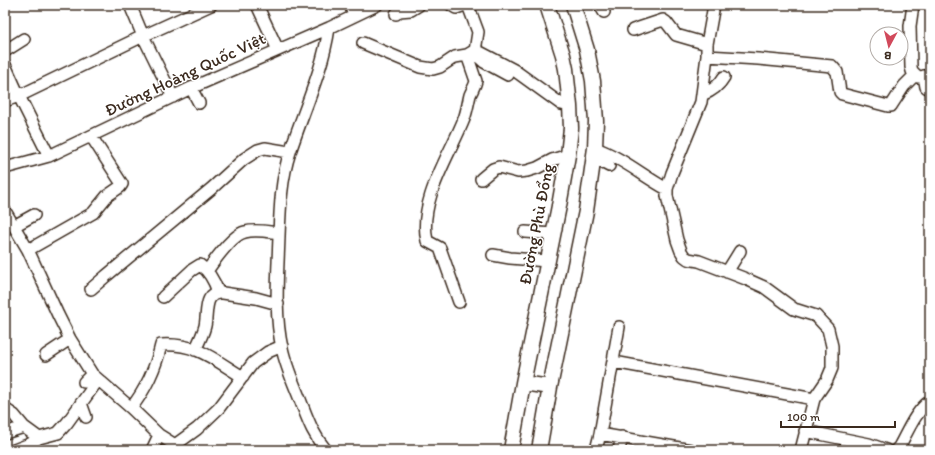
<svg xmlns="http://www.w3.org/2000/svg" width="935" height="455" font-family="Itim,sans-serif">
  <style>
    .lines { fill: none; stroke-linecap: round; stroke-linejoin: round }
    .minor-casing { stroke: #3b2a1e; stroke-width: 14 }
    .major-casing { stroke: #3b2a1e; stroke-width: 17 }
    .minor { stroke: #fff; stroke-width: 11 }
    .major { stroke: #fff; stroke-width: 14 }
    .labels { text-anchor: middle; stroke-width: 3; stroke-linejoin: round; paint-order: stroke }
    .street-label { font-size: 17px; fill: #3b2a1e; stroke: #fff }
  </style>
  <rect width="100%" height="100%" fill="#fff"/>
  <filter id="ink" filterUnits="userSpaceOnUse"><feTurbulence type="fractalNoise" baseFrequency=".025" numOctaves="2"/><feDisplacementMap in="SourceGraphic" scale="8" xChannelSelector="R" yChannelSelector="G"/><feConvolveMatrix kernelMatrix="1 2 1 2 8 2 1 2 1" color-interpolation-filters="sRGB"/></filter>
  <g filter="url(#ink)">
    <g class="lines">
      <g class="minor-casing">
        <path id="minor" d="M130,5L143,36L173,97
          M257,5L278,50
          M350,5L354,15
          M451,5L456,8L465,5
          M468,5L478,32L475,51
          M600,5L604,12
          M714,5L707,44V56L701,102L672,173L667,189V196L677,240L681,251L684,256L688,259L699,261L746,279L764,287L794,309L816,316L828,329L832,346V368L827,380L814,399L801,450
          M913,5L910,26L911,67L912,71L918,77L930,76
          M396,14L399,11L411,10L419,5
          M633,30L663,20L666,22L676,35L707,44
          M363,43L420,67L433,69L440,67L455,57L467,55L472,52L478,51L514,70L561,104L570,106
          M5,51L24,39
          M474,53L484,62L508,75
          M707,56L758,59L832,66L837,72L840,92L842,94L888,106H891L904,86L915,75
          M5,65L19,96L49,156
          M924,76L926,87L930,89
          M191,88L199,103
          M702,95C712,91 719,86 724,77
          M5,101L19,96L143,36L211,5
          M595,148C621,157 643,176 667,189
          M594,158L609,166
          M5,168L49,156L191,88L329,28L377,5
          M481,179L493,169L499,167L518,172L527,171L537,168L552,160L568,155
          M5,211L28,250L58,315L70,339L92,374L131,408L159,435L175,445L180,450
          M14,226L34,215
          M525,232L553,234
          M28,250L93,213L107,196L120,187L122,184L91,136
          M493,255L510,258L547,261
          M207,271C214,261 233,234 245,232C256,229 269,232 279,233
          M727,272L740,251
          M91,289L106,276L211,189L244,159L258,150L265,148L289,152
          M163,297L192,270L200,265C209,271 215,283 218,292
          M459,302L440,248L427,241C418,201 450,155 464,119C467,111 468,103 470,95C472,90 475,86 476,81L467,55
          M195,350C199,342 203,334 205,326C208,313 203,291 223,293L256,298L278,304
          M46,355L70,339
          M614,362L814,399
          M84,382L92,374
          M81,403L86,417
          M131,408C145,391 156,367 161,345C197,343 213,359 243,377
          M5,409L14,415L24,427L39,438
          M805,431L869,444L886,450
          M5,433L24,427
          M600,434L619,327
          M175,445L197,429L219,408L253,363L268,352L282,346
          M14,450L30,444L39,438L58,433L67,423L98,380
          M152,450L159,435
          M326,450C313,435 308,420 301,402C294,384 286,367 282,348C274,312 278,272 279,236C280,208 281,179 290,152C303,112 323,70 329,28
          M596,450L600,434L691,450
          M619,450L622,437
          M896,450L899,447C908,431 915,412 930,401"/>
      </g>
      <g class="major-casing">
        <path id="major" d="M523,383L550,387
          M511,450L523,383L559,206L568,155L571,128L570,106L566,69L563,55L547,5
          M539,450L550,387L586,211L595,148L596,121L593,81L587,50L573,5"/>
      </g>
      <use href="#minor" class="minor"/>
      <use href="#major" class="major"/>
    </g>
  </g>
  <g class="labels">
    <g class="street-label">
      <text transform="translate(185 74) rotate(-25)" y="6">Đường Hoàng Quốc Việt</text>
      <text transform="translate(536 224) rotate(-79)" y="6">Đường Phù Đổng</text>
    </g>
  </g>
  <rect width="935" height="455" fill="none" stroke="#fff" stroke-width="20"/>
  <rect x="10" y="10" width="915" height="435" fill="none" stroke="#3b2a1e" stroke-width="1.5" filter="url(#ink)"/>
  <g transform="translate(889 46) rotate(187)"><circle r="19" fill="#ffffff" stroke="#b1aaa5"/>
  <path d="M0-3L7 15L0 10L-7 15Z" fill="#d1495b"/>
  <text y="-6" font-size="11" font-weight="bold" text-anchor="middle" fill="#3b2a1e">B</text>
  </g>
  <path d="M781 421v6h114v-6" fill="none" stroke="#3b2a1e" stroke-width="2"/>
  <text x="787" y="421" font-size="12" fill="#3b2a1e" stroke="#ffffff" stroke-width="3" paint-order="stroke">100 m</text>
</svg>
